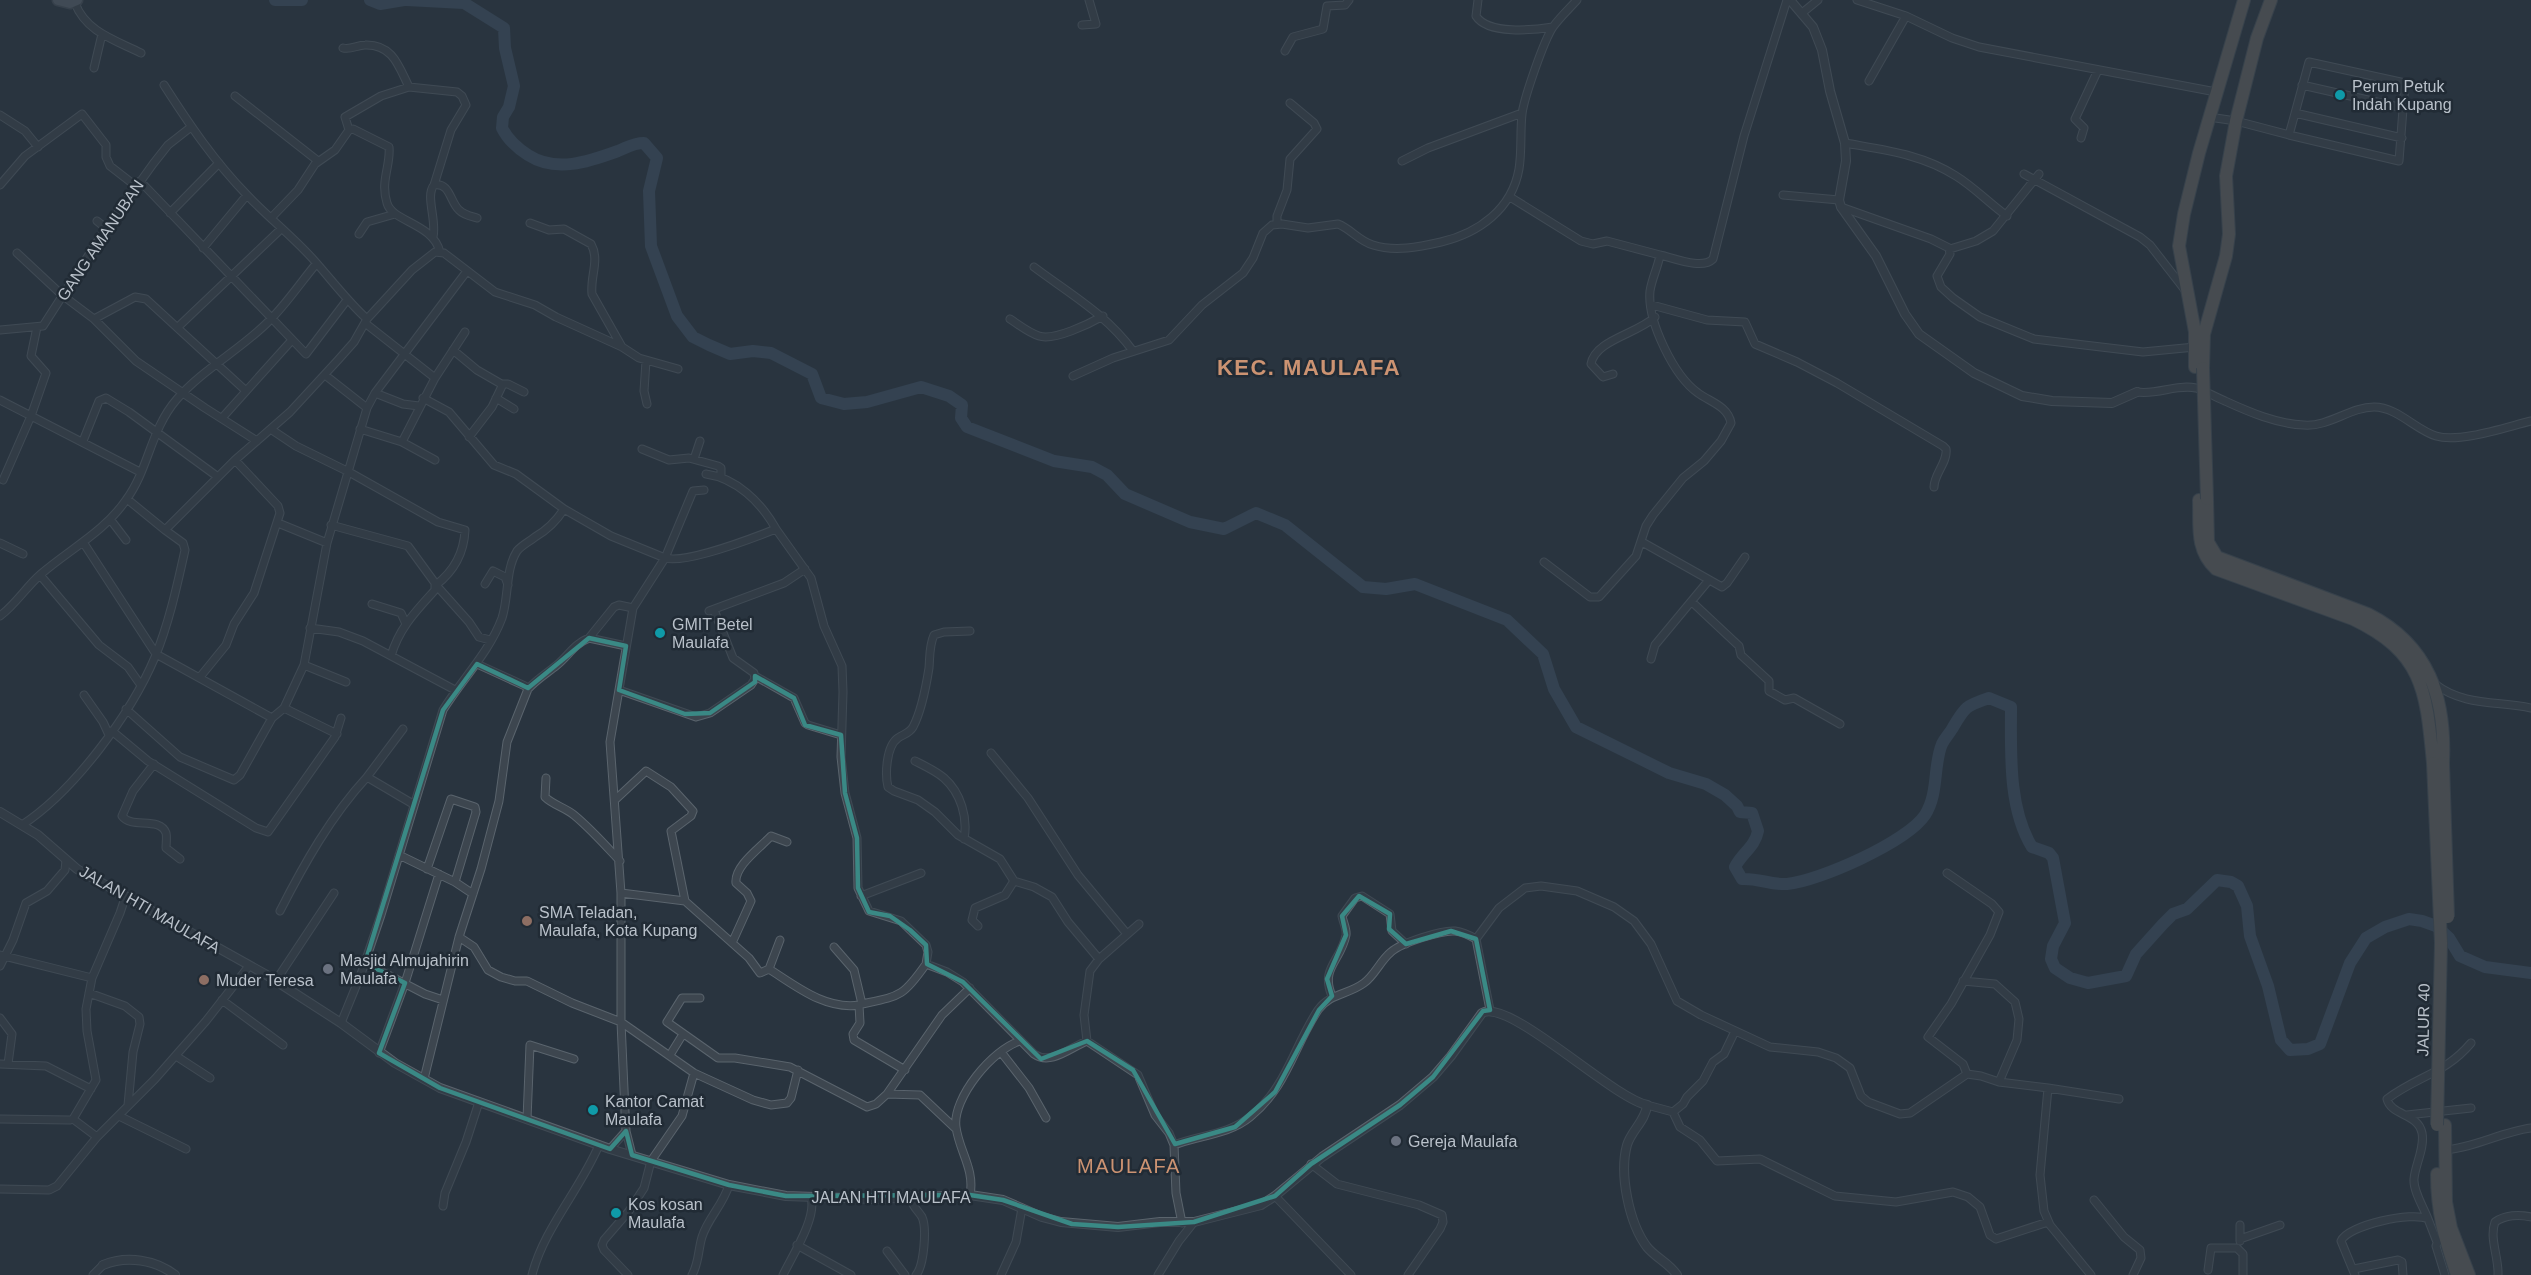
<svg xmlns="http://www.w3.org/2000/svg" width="2531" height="1275" font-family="Helvetica,sans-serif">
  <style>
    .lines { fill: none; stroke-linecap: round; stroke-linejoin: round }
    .river { stroke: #405367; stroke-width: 12 }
    .minor-casing { stroke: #5a646d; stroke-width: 9 }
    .tertiary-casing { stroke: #5a646d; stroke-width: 10 }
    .primary-casing { stroke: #464f59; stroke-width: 13 }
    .trunk-casing { stroke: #47515a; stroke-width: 14 }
    .minor { stroke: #3d464f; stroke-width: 7 }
    .tertiary { stroke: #3d464f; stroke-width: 8 }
    .primary { stroke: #5b656f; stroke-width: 10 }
    .trunk { stroke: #686764; stroke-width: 12 }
    .trunk-bridge-casing { stroke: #47515a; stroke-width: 14; stroke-linecap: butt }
    .trunk-bridge { stroke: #686764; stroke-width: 12 }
    .marked { fill: none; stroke: #3a8985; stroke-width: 4.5; stroke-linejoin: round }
    .culture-dot { fill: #0f9aa8; stroke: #212b35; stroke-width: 2 }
    .education-dot { fill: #8d6e63; stroke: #212b35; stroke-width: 2 }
    .worship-dot { fill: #6b7280; stroke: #212b35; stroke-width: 2 }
    .labels { text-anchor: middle; stroke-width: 5; stroke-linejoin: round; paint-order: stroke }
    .poi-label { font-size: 16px; fill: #b9c1ca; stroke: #212b35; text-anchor: start }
    .street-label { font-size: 16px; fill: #b9c1ca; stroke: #212b35 }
    .quarter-label { font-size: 20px; letter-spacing: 1.5px; fill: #cc9372; stroke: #212b35 }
    .district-label { font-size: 22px; font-weight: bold; letter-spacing: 1.5px; fill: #cc9372; stroke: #212b35 }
  </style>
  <rect width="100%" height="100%" fill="#29343f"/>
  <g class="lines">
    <path class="river" d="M275,0H302
      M370,0L380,4L404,0
      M407,0L464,3L504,28L505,48L514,86L509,107L503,117L502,128C508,140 517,148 528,155C556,173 588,162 618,151C628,147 633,143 644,143L657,158L649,191L651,246L677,316L693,337L709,345L730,354L753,351L771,353L812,374L821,398L844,404L867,402L921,387L949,396L962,405L961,418L967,427L1054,461L1092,467L1107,475L1125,494L1190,522L1224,529L1256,513L1285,525L1363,587L1386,589L1415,584L1507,620L1543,654L1554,689L1576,727L1669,773L1706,784L1725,795L1737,806L1740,812L1752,813L1758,831C1755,847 1742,853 1735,867L1742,879C1758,878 1771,885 1787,884C1819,881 1907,842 1925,815C1939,793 1933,765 1942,744C1945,738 1949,734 1952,729C1965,707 1965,706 1989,698L2011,707C2011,752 2008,808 2032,847L2049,853L2053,858L2065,923L2053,946L2051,959L2055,968L2070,978L2088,983L2126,976L2136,954L2163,924L2173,914L2187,909L2217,880L2231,882L2238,886L2247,906L2250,936L2268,986L2281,1040L2290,1050L2308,1049L2320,1044L2350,963L2366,938L2385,927L2409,919L2422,921L2436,926L2449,938L2460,956L2485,967L2531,973"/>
    <g class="minor-casing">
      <path id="minor" d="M1478,0L1476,16C1488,35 1534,30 1553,27
        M1857,0L1906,16L1952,38L1979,47L2216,92
        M75,3C86,32 115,40 141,53
        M1802,13L1818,0
        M1082,25L1096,24L1089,0
        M343,48C351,50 357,45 365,45C393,44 399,67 409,87
        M1285,51L1293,37L1323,29L1327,6L1345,5L1349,0
        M94,68L102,34
        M1869,81L1906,16
        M164,85C189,124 214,161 247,195C268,217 292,236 312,258C331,279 347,301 367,319
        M2302,85L2403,108
        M235,96L318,161
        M2295,113L2402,138
        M0,115L25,131L38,147
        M2209,117L2236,121L2289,135L2309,62L2405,83L2399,161L2289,135
        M349,130L345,117L381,96L409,87L457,92L462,96L466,105L451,130L434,185
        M2081,138L2084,128L2075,119L2098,70
        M1845,143C1884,150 1922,154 1956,176C1974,187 1989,203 2007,216
        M1402,161L1428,148L1522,113
        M2024,174L2140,237L2150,245L2185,290
        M140,181L306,354L347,300
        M0,185L25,156L82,114L106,145V157L110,166L137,187
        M1783,195L1839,200
        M1510,197L1581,241L1593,244L1607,241L1660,255C1658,267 1652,278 1650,291C1647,321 1674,376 1698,393C1710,402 1728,406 1731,423L1721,441L1704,461L1683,478L1653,515L1646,526L1636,556L1599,597H1590L1544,562
        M1841,207L1931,239L1949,248L1950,254L1937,276L1941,287L1953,298L1980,317L2034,339L2143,352L2195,347
        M170,213L219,163
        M271,218L298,190L315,164L335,150L349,130L353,129L389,147C391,165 380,181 387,203C392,222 433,223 440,252
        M97,221L107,229
        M530,223L549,230L564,229L591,244C600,260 590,276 592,294L622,347
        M1277,224V216L1287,190L1290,159L1317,129L1314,123L1290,103
        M359,234L367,222L395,214
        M433,237C437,220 425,196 434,185C450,182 450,202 459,210C464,215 470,216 477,218
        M203,248L247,195
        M1950,249L1976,241L1993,231L2039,174
        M17,253L62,295L94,319L136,361L205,408L257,441
        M1660,255C1674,258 1702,270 1713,259L1744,136L1787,0
        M1034,267C1070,294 1106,314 1133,351
        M1652,305L1707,320L1745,322L1755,344L1797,362L1837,383L1943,446L1946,449C1948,462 1934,474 1934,487
        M94,319L135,297L146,299L245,390
        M1010,319C1019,325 1029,333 1039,336C1054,341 1089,324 1103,316
        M365,323L435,378
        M178,327L281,229
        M0,330L43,326L97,242L153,164L168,145L191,127
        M453,350L477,370L503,385
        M646,361L644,391L647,404
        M1613,374L1603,377L1591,364C1595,340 1637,334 1655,317
        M325,375L367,408
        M1073,376L1113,358L1169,340L1202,305L1243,273L1253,258L1263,233L1272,225L1282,224L1308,228L1338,224C1351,229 1359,241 1373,245C1395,252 1419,247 1441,242C1479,233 1512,209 1519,169C1522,151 1520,132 1522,114C1524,98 1544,40 1553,27C1560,17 1569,9 1577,0
        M2137,392C2158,395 2176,384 2196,388C2206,391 2215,397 2225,401C2249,412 2277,424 2304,425C2329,427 2350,407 2374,407C2397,407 2416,430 2436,436C2460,443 2506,427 2531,421
        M375,393L403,404L419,406
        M423,398L449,412L494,465L516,474L564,509L611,536L665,558L693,491L704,490
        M496,398L514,409
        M0,400L140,472
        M222,418L292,340
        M360,429L402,442L435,378L465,332
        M272,430L296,446L349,472L438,522L465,530C464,554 454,571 436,585L469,622L479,637L490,640
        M469,437L492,407L503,384H508L524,392
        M83,441L99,401L106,398L129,412L218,477
        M402,442L435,460
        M642,449L669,460L689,458L718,466L721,468V476
        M694,459L700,441
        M706,474C736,478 761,502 776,529
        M3,480L31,416L46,373L31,356L37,327
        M127,499L165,530
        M110,519L126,540
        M278,523L327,543
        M331,525L408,546L435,583V590C416,611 399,628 391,656
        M83,542L156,654L272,718L284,708L304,665L327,543L367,408L375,393L467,271
        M1642,542L1722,587L1727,583L1745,557
        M0,543L23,554
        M40,575L99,645L128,667L140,684
        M485,584L493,571L505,577L508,585
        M1692,602L1739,646L1741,655L1769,681V691L1785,700L1794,698L1840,724
        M372,604L401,613L405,622
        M709,611L784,583L805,569
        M0,616C16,604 26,587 41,574C70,549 104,532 126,500C149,469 150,430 177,399C204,368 242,349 270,320C287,303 301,282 316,264
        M310,628L339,632L363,641L455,690
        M970,631L944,632L934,635C929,646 930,657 929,668C926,687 922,710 913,727C909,734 903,734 898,738C886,746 885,775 888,787L894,791L918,800L935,812L958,835L1000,859L1014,881L1034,887L1052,897L1068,922L1099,959
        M589,638L614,607L619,605L633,608
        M1651,659L1655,645L1709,580
        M304,665L346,682
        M755,676L794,698L805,723L808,725L841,735
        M200,677L226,645L234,624L254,593L280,513L278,506L235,460
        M2435,684C2463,706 2498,701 2531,708
        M528,689C537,679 546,674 557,665C569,655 574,644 589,638L626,646
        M619,690L696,717L710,713L751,685L755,679L754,673L733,658L714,610
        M84,695L103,722L109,735
        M284,708L337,734
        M126,709L180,757L234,780L240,775L272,718
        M112,731L148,761L256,828L268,832L335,737L341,718
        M991,753L1028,798L1078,875L1127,934
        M915,761C925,766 936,771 944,778C961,793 968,818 964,839
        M154,764L133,791L122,816C131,829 160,816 166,833C167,837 166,844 166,848L180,859
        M367,777L403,729
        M546,778L545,797C553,805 566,808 574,815C591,829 605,845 620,861
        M616,799L646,771L671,787L693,811L691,816L671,831L685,901
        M22,825C74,791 131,714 155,657C169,623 177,586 185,550L183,543L165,530L235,460L290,412L338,360L354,342L367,319L412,270L435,252L444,253L495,292L535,305L556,317L622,347L639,358L678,369
        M399,855L455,882L473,894
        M427,869L451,799L475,807L476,812L455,882
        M1947,873L1992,904L1999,912L1990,935L1951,1004L1928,1037L1963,1064L1967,1074
        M621,893L685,901L749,958L760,973L769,969
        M861,896L921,873
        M280,911C304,864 331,816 367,777L413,804
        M978,926L972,920L975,908L1005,895L1014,881
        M459,937L474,947L488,970L501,977L515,981H527L572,1003L621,1022L694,1073L753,1100L771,1105L787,1103L791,1098L798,1070
        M1476,939L1499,908L1525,888L1541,886L1577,891L1614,907L1634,921L1651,944L1677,1001L1701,1015L1770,1047L1818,1052L1836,1058L1850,1068L1861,1096L1868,1102L1900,1114L1910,1113L1967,1074
        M780,940L769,969C796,986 825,1010 859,1005L860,1023L853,1034L854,1040L905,1070
        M732,943L751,901L747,893L736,883C734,866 760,848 771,836L787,842
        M834,947L854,970L862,1004C900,996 903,997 926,964
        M0,955L92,978
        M365,963L425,994L443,1000
        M0,966L13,940L26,903L47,891L65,870L66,860
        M1963,981L1995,984L2015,1002L2019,1019L2017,1040L1999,1082
        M275,982L334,893
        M89,993L125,1006L139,1017L140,1024L133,1052L128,1105
        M1332,996C1320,968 1341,961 1346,935C1347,929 1343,922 1342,916L1355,898L1362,896L1390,914L1392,931L1406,944
        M700,998H682L667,1022L718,1058H735L790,1067L867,1107L876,1104L887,1094L920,1095L956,1129
        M222,1000L283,1045
        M0,1018L12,1034L8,1064
        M341,1023L361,974L381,915L443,710C462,679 489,653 502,618C509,597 505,570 517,551C522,545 529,542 535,537C547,530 557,520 564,509
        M1087,1041L1084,1015L1090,971L1099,959L1139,924
        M1001,1052L1029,1088L1046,1118
        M379,1053L405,983L439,874
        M670,1055L683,1034
        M176,1056L210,1078
        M0,1064L46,1066L91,1089
        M1967,1074L1981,1076L1999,1082L2048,1088L2040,1175L2044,1211L2050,1225L2091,1275
        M424,1079L459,937L481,869L499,801L507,742L528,689L525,686L477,664
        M2048,1088L2119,1099
        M887,1094L942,1015L970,988
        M1647,1105L1673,1112L1680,1127L1700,1140L1717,1161L1760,1159L1835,1196L1896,1202L1953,1192L1968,1197L1980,1207L1990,1235L1996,1239L2048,1222
        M1673,1112L1683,1104L1687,1097L1703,1081L1713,1062L1724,1054L1735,1031
        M2407,1115L2471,1108
        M119,1116L186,1149
        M0,1119L70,1120L73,1119L96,1080L87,1031L86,1009L92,978L120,913L125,898
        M73,1119L97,1137
        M527,1119L530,1045L574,1059
        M1174,1145L1176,1193L1182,1223
        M610,1149L626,1131
        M2444,1150C2474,1148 2501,1132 2531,1128
        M632,1155L626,1131L625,1112L621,1022V893L610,742L633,608L665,558C687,564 753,538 776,529L811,578L824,626L842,666L843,692L841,757L845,793L857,838L858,888L869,911L901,921L926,945L928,952L926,964L947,972L963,982L1034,1054C1051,1066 1071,1047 1087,1041L1138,1075L1155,1115L1169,1133L1174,1145C1199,1135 1228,1135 1250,1117C1287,1087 1293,1048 1318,1010C1330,993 1348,995 1364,983C1375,975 1380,961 1391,952C1401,943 1441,930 1455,931C1463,932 1469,935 1476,939L1490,1010
        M1311,1164L1337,1184L1419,1205L1442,1215L1443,1222L1440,1229L1408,1275
        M0,1189L49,1190L57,1186L97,1137L155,1079L206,1021L249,966
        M970,1195C975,1169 959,1151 956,1127C952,1098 993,1049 1020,1041
        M911,1196C912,1207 917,1209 922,1217C927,1228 924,1266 916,1275
        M1275,1196L1351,1275
        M2094,1200L2124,1237L2140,1250L2141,1258L2133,1275
        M443,1206L445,1193L466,1142L479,1102
        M2428,1219C2424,1208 2413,1191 2414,1179C2415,1165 2425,1148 2422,1133C2418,1113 2391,1116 2387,1099C2417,1076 2445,1074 2471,1043
        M2240,1239L2280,1225
        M2240,1241V1225
        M2438,1241L2436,1246L2445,1275
        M797,1245L851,1275
        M887,1251L905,1275
        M2354,1269L2398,1260L2402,1262L2403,1275
        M2208,1270L2211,1248H2237L2243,1254V1275
        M93,1275L103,1265
        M532,1275C544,1228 580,1190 599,1145
        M628,1275L604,1250L602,1245L604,1240L629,1211L644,1188L651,1161L682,1116L694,1073
        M692,1275C699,1263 698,1250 702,1237C708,1218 723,1205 729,1185
        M783,1275C792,1256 817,1218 811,1198
        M1001,1275L1016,1242L1022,1208
        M1158,1275L1179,1241L1194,1222
        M2355,1275L2341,1241C2348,1225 2413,1211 2428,1219L2437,1242
        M2498,1275C2499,1258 2489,1238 2495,1222C2505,1215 2519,1214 2531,1217"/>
    </g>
    <g class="tertiary-casing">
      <path id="tertiary" d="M1790,0L1813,27L1822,50L1830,91L1845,143L1846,161L1839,200L1841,207L1876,256L1905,314L1919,334L1974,373L2022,396L2052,401L2112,403L2137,392
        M0,812L38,835L77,869L265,974L341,1023L395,1063L440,1088L610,1149L729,1185L786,1196L874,1199L970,1195L1003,1200L1042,1217L1061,1222L1118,1227L1160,1222H1194L1261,1205L1275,1196L1322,1157L1400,1105L1433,1077L1451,1056L1482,1013C1509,998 1611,1097 1647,1105C1646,1120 1631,1131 1627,1145C1619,1174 1629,1223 1647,1247C1656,1258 1669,1263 1677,1275
        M103,1265C127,1255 156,1260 175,1275"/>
    </g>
    <g class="primary-casing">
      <path id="primary" d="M58,0L70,3L77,0"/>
    </g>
    <g class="trunk-casing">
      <path id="trunk" d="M2195,367V332L2179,246L2184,214L2199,153L2244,0
        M2203,368L2204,334L2226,256L2229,234L2226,176L2236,121L2257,38L2271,0
        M2207,499L2208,542L2217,557L2368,614C2429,645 2446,698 2443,763
        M2199,500C2200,525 2195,550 2216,569L2353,619C2424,653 2426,691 2433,763
        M2445,1125L2446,1202L2451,1228L2469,1275
        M2437,1174C2437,1214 2445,1238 2457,1275"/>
    </g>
    <use href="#minor" class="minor"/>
    <use href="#tertiary" class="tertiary"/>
    <use href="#primary" class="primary"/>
    <use href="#trunk" class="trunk"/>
    <g class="trunk-bridge-casing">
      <path id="trunk-bridge" d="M2203,368L2207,499
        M2433,763L2441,943L2437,1125
        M2443,763L2448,917"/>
    </g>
    <use href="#trunk-bridge" class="trunk-bridge"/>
  </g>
  <path d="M0 0H2531V1275H0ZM589,638L626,646L619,690L685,714L710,713L755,682V676L794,698L805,725L841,735L845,793L857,838L858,888L869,912L890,916L910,930L926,945L927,964L963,982L1041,1059L1087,1041L1133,1070L1175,1144L1235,1127L1275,1092L1319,1010L1332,996L1327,979L1346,935L1342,916L1359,896L1390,914L1389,929L1406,944L1451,931L1476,939L1490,1010L1483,1011L1433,1077L1400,1105L1311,1164L1275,1196L1194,1222L1118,1227L1072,1224L1003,1200L970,1195L786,1196L729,1185L632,1155L626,1131L610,1149L440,1088L379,1053L405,983L365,963L443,710L477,664L528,688Z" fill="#29343f" fill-opacity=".55" fill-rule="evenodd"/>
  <path class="marked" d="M589,638L626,646L619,690L685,714L710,713L755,682V676L794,698L805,725L841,735L845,793L857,838L858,888L869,912L890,916L910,930L926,945L927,964L963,982L1041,1059L1087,1041L1133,1070L1175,1144L1235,1127L1275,1092L1319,1010L1332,996L1327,979L1346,935L1342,916L1359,896L1390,914L1389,929L1406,944L1451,931L1476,939L1490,1010L1483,1011L1433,1077L1400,1105L1311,1164L1275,1196L1194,1222L1118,1227L1072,1224L1003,1200L970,1195L786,1196L729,1185L632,1155L626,1131L610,1149L440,1088L379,1053L405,983L365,963L443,710L477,664L528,688Z"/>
  <g class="culture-dot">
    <circle cx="2340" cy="95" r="6"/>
    <circle cx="660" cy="633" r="6"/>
    <circle cx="593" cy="1110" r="6"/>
    <circle cx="616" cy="1213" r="6"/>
  </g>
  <g class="education-dot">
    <circle cx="527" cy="921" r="6"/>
    <circle cx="204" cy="980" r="6"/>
  </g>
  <g class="worship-dot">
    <circle cx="328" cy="969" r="6"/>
    <circle cx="1396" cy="1141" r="6"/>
  </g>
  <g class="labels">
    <g class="poi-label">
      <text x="2352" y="92">Perum Petuk<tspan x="2352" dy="18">Indah Kupang</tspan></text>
      <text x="672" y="630">GMIT Betel<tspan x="672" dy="18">Maulafa</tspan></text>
      <text x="539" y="918">SMA Teladan,<tspan x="539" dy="18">Maulafa, Kota Kupang</tspan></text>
      <text x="340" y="966">Masjid Almujahirin<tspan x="340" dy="18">Maulafa</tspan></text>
      <text x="216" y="986">Muder Teresa</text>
      <text x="605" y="1107">Kantor Camat<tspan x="605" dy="18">Maulafa</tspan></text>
      <text x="1408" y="1147">Gereja Maulafa</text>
      <text x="628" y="1210">Kos kosan<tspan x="628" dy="18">Maulafa</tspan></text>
    </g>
    <g class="street-label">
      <text transform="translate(100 240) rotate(-56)" y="6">GANG AMANUBAN</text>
      <text transform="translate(150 909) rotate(30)" y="6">JALAN HTI MAULAFA</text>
      <text transform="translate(2423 1020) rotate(-89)" y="6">JALUR 40</text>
      <text x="891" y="1203">JALAN HTI MAULAFA</text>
    </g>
    <g class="quarter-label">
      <text x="1129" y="1173">MAULAFA</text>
    </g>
    <g class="district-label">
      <text x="1309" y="375">KEC. MAULAFA</text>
    </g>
  </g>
</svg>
